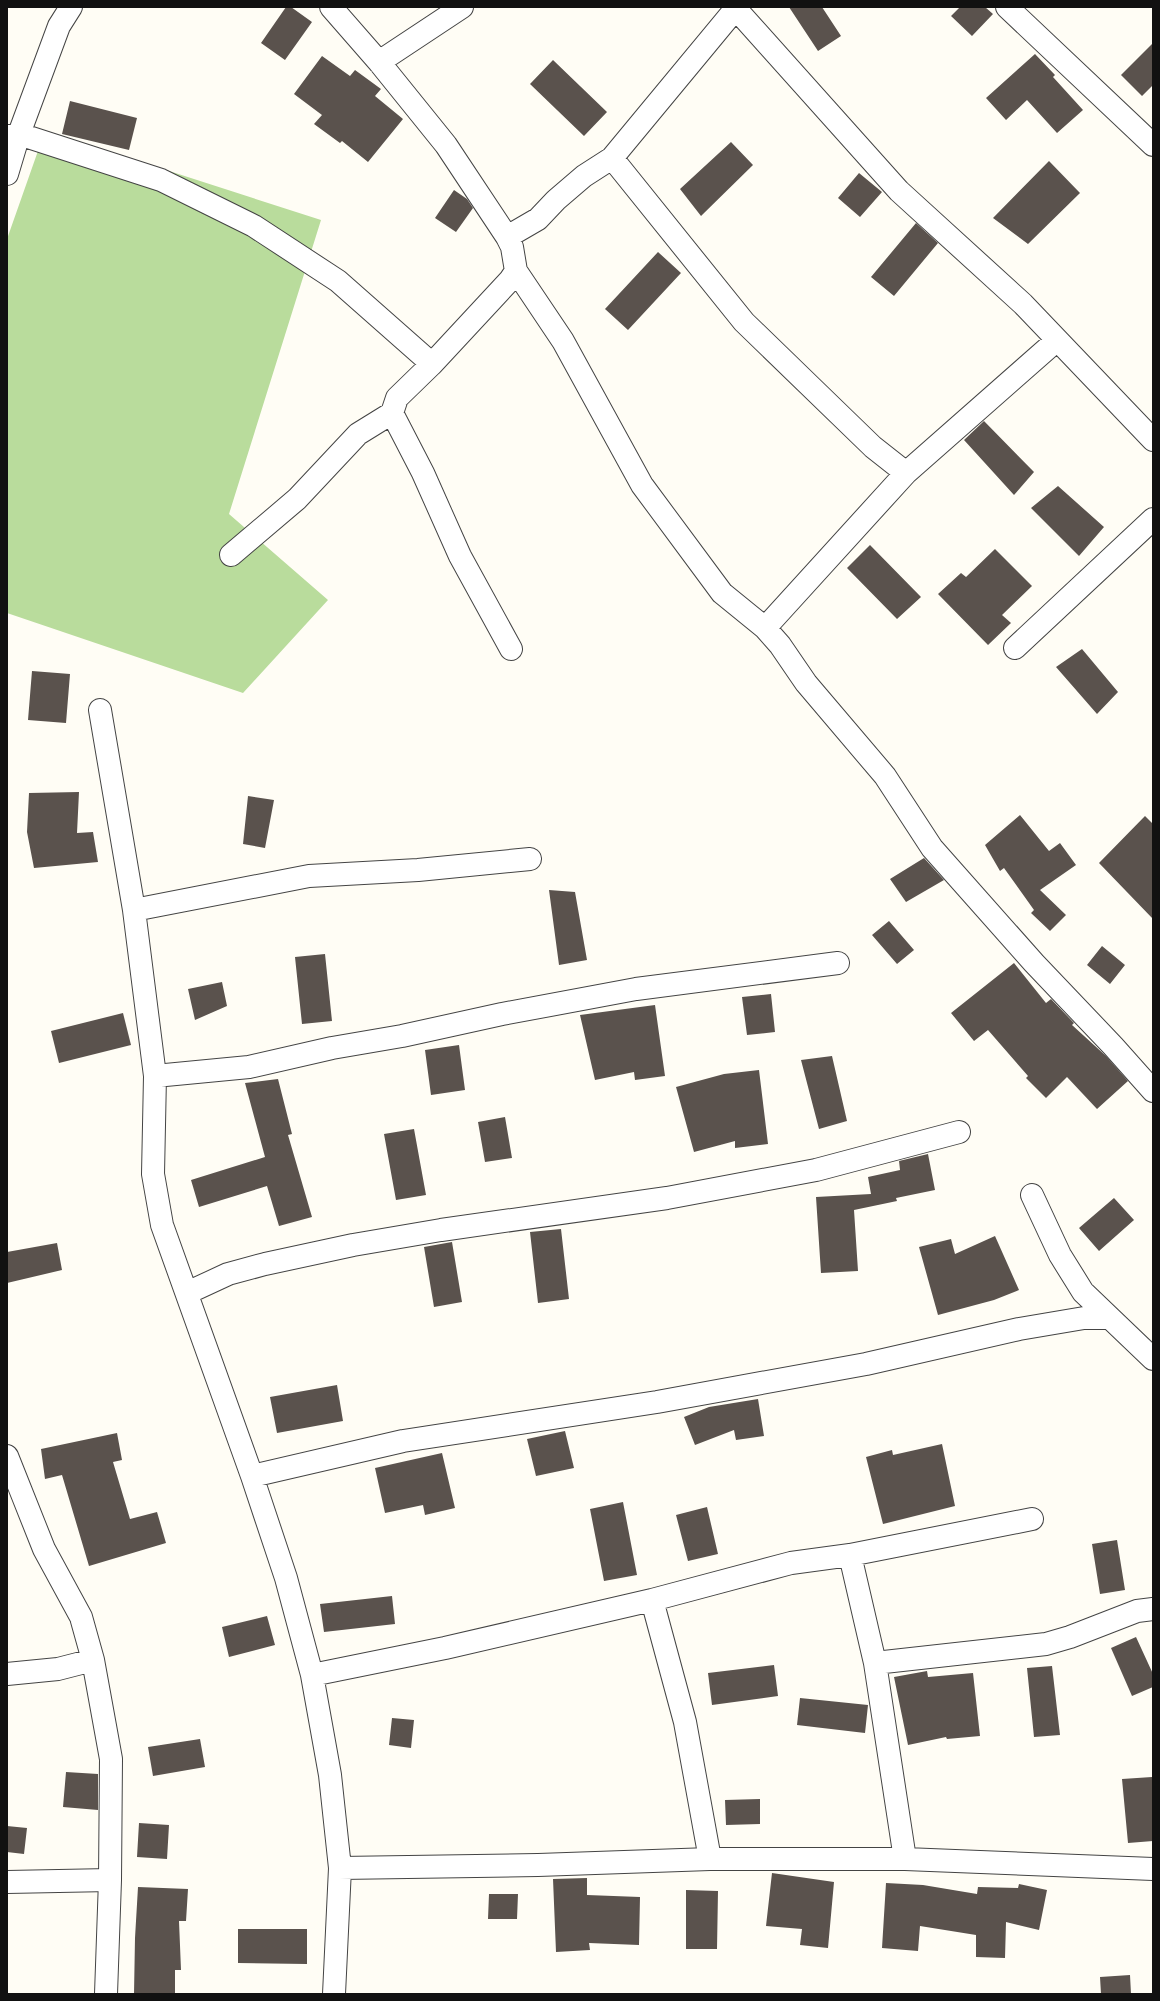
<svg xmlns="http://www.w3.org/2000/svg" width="1160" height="2001" font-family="'Libre Baskerville',serif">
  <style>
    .forest { fill: #b9dc9c }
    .building { fill: #5a524d }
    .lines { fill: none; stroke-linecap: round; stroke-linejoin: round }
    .minor-casing { stroke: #444; stroke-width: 24 }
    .minor { stroke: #fff; stroke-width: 22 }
  </style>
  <rect width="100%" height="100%" fill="#fffdf5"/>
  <path class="forest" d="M45,131L321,220L229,514L328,600L243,693L7,613V239Z"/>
  <path class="building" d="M286,7H291L312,22L285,60L261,43Z
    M789,7H822L841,36L818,51Z
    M960,7H985L993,14L972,36L951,16Z
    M1153,43V85L1142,96L1121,75Z
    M1035,54L1055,75L1053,77L1083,110L1057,133L1027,100L1006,120L986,98Z
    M322,56L350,76L355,70L381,89L375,96L403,119L368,162L342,141L340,143L314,124L322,115L294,94Z
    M553,60L607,112L584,136L530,84Z
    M70,101L137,118L129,150L62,134Z
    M731,142L753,165L701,216L680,189Z
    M1049,161L1080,193L1028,244L993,218Z
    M859,173L882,192L860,217L838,198Z
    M454,190L467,199L473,208L456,232L435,218Z
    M916,223L938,243L894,296L871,277Z
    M658,252L681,273L628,330L605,309Z
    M984,421L1034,472L1014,495L964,440Z
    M1058,486L1104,527L1079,556L1031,508Z
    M870,545L921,597L897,619L847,568Z
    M995,549L1032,586L1002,615L1011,623L988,645L938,594L961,573L966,577Z
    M1082,649L1118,692L1097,714L1056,667Z
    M32,671L70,674L66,723L28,720Z
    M79,792L77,833L93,832L98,862L34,868L27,832L29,793Z
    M248,796L274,800L265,848L243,844Z
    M1020,815L1049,851L1060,843L1076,865L1040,890L1066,915L1050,931L1031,913L1034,910L1004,868L1000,871L985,845Z
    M1145,816L1153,824V919L1099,863Z
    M924,858L944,880L906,902L890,879Z
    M549,890L575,892L587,960L559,965Z
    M889,921L914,950L897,964L872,935Z
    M1102,946L1125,965L1110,984L1087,965Z
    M325,954L332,1021L302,1024L295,957Z
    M1014,963L1046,1003L1051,999L1074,1023L1072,1025L1106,1056L1128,1081L1097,1109L1067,1077L1046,1098L1026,1078L1028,1076L988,1030L974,1041L951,1013Z
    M222,982L227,1006L195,1020L188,989Z
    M771,994L775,1032L747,1035L742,997Z
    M655,1005L665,1076L635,1080L634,1072L595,1080L580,1015Z
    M123,1013L131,1045L59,1063L51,1031Z
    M459,1045L465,1090L431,1095L425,1050Z
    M832,1056L847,1121L819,1129L801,1060Z
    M759,1070L768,1144L735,1148V1141L694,1152L676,1087L724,1074Z
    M278,1079L292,1134L288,1135L312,1217L279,1226L267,1186L199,1207L191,1180L265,1157L245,1083Z
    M505,1117L512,1158L485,1162L478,1122Z
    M414,1129L426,1195L396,1200L384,1134Z
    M928,1154L935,1190L896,1198L897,1201L854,1210L858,1271L821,1273L816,1197L871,1194L868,1177L900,1170L899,1161Z
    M1114,1198L1134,1220L1099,1251L1079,1228Z
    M561,1229L569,1299L538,1303L530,1232Z
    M995,1236L1019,1290L994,1300L938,1315L919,1247L951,1239L955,1254Z
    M452,1242L462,1302L434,1307L424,1247Z
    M57,1243L62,1270L7,1283V1252Z
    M337,1385L343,1421L277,1433L270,1397Z
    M758,1399L764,1436L736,1440L734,1430L695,1445L684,1417L709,1407Z
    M565,1431L574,1468L536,1476L527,1439Z
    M117,1433L122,1460L113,1462L130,1519L157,1512L166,1543L89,1566L62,1475L45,1479L41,1449Z
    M942,1444L955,1506L883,1524L866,1457L892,1450L893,1455Z
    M442,1453L455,1508L425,1515L423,1505L385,1513L375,1468Z
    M623,1502L637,1575L604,1581L590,1509Z
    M707,1507L718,1554L688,1561L676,1515Z
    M1117,1540L1125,1590L1100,1594L1092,1544Z
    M392,1596L395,1624L324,1632L320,1604Z
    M267,1616L275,1645L229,1657L222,1627Z
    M1136,1637L1153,1674V1687L1132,1696L1111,1648Z
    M774,1665L778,1696L712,1705L708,1673Z
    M1052,1666L1060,1735L1034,1737L1027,1668Z
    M927,1671L928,1677L973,1673L980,1736L947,1739L946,1737L908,1745L894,1677Z
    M800,1698L868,1705L865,1733L797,1725Z
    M392,1718L414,1720L411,1748L389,1745Z
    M200,1739L205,1767L153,1776L148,1747Z
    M66,1772L98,1774V1810L63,1807Z
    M1152,1777L1153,1841L1128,1843L1122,1779Z
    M760,1799V1824L726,1825L725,1800Z
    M139,1823L169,1825L167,1859L137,1857Z
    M7,1826L27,1828L24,1854L7,1852Z
    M772,1873L834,1882L828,1948L800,1945L802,1929L766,1926Z
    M587,1878V1895L640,1897L639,1945L589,1943L590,1950L556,1952L553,1879Z
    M886,1883L923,1885L977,1894L978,1887L1018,1888L1019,1884L1047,1890L1039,1930L1006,1922L1005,1958L976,1957V1935L920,1926L918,1951L882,1948Z
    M138,1887L188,1889L186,1921H179L181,1970H175V1994H134L135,1938Z
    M686,1890L718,1891L717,1949H686Z
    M489,1894H518L517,1919H488Z
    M238,1929H307V1964L238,1963Z
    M1130,1975L1131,1994H1101L1100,1977Z"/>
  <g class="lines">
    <g class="minor-casing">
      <path id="minor" d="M331,7L379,62L446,145L507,237L538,219L556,200L584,176L612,158L737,7
        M1007,7L1153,145
        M736,9L899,191L1023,304L1153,440
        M379,62L462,7
        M7,136L19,134L161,180L254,226L338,281L432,364
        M612,158L744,322L873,447L906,473
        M7,174L19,134L59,26L71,7
        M507,237L512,247L516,271L510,280L432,364L397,398L392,413L423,473L460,556L511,649
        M516,271L563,341L642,485L722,593L765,628L780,645L806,683L885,776L932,848L1034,963L1113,1046L1153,1091
        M231,555L297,499L358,434L392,413
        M765,628L906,473L1057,340
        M1015,648L1153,519
        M100,710L134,910
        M155,1076L249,1067L332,1048L402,1036L502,1014L636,989L838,963
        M1032,1195L1060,1255L1083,1292L1153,1359
        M187,1293L228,1274L265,1264L353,1245L441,1230L667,1198L816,1170L959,1132
        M7,1456L44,1549L81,1617L93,1660L111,1759L110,1880L106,1994
        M252,1476L403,1441L657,1402L866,1364L1019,1329L1084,1318H1110
        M850,1555L875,1663L905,1859
        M652,1600L685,1722L710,1859
        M875,1663L1046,1644L1070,1637L1137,1611L1153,1609
        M7,1674L58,1669L93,1660
        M312,1675L445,1648L652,1600L791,1563L850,1555L1032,1519
        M340,1868L538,1865L710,1859H905L1153,1869
        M7,1882L110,1880
        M334,1994L340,1868L330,1775L312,1675L286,1578L252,1476L162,1225L153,1174L155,1076L134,910L309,876L418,870L530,859"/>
    </g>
    <use href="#minor" class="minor"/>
  </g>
  <rect width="1160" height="2001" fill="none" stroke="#111111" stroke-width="16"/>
</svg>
